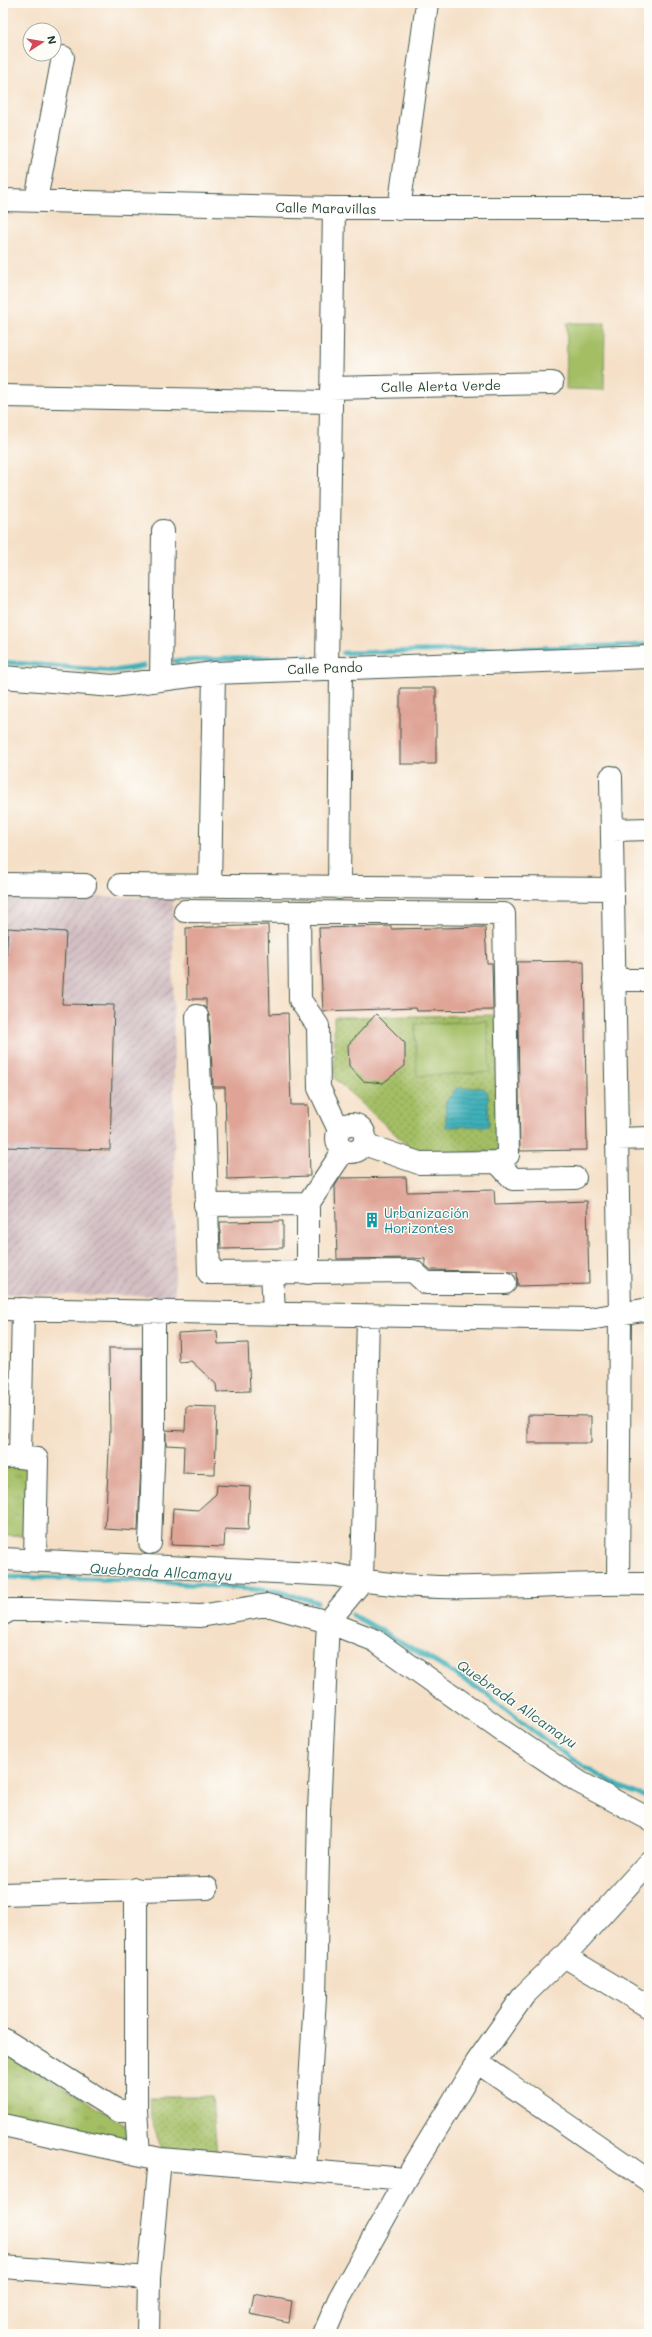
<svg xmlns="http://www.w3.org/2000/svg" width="652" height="2337" font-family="Mali,sans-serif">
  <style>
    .industrial { fill: url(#industrial-furrows) }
    .grass { fill: url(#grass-dots); stroke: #617e4c }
    .park { fill: url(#park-tufts); stroke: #617e4c }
    .pitch { fill: #a3be64; stroke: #617e4c }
    .water { fill: url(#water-rules); stroke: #307676 }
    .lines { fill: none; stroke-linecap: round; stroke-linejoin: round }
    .stream { stroke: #40b0b9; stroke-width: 5 }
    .building { fill: #dfa496 }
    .minor-casing { stroke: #3f554a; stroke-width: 24 }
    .minor { stroke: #fff; stroke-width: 22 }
    .labels { text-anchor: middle; stroke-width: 3; stroke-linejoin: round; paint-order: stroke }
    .street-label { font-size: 13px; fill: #1f3d34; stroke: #fdfcf7 }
    .culture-label { font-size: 13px; fill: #0d838f; stroke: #fdfcf7; text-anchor: start }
    .water-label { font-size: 14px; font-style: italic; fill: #2b6563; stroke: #fdfcf7 }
  </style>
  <defs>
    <pattern id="industrial-furrows" width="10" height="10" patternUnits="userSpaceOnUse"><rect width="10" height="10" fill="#d2bec2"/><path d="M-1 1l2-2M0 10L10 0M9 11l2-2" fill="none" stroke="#aa9c9e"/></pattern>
    <pattern id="grass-dots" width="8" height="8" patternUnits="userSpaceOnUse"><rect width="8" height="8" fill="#a3be64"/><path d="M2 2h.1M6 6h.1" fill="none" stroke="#849c53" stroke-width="1.8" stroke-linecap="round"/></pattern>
    <pattern id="park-tufts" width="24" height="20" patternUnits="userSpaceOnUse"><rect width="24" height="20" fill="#a3be64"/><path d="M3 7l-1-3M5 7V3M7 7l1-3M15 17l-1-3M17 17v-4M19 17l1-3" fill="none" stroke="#849c53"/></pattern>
    <pattern id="water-rules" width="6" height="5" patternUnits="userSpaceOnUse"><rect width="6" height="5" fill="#40b0b9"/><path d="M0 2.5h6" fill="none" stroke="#359097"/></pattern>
  </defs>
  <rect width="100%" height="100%" fill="#fdfcf7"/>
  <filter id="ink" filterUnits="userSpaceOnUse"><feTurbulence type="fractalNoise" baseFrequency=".025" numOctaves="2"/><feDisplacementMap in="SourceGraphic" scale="8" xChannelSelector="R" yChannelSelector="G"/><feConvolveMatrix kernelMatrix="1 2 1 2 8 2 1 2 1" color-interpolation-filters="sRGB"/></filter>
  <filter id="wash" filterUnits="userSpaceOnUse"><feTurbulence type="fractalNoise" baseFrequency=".012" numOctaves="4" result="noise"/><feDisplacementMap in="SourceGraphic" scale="16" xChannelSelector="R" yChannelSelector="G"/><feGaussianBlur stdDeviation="0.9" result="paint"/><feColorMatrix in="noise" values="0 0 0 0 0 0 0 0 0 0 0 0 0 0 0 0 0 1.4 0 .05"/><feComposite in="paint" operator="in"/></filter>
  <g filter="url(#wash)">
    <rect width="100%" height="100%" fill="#f5e0c7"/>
    <path class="industrial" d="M3,895L173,898L175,1296L3,1294Z"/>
    <path class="grass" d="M499,1015L502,1151L419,1156L335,1079L334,1017Z
      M150,2097H212L217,2154L161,2148L151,2119Z"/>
    <path class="park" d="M3,1465L28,1466L31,1536L3,1535Z
      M3,2049L125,2125L128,2144L3,2114Z"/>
    <path class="pitch" d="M567,323H605L604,390L566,389Z
      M487,1021L490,1072L417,1076L415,1024Z"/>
    <path class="water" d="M456,1088H484L488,1093L489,1126L446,1127L445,1103Z"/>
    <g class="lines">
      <path class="stream" d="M343,653L649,645
        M175,661L307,656
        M3,662L113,671L144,666
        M3,1577L132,1580L276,1591L317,1602
        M352,1615C398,1640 444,1666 488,1695C505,1707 520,1721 536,1733C570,1759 608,1785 649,1798"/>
    </g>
    <g id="blocks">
      <path class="building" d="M400,688H436V764H400Z
        M268,925L270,1014L288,1013L291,1105H308L310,1176L227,1179L225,1087H213L209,1015L206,1008V999H187L186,928Z
        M391,926V929L485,927L487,963H492L493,1010L417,1011L416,1008L323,1011L319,928Z
        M8,928L66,932L62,1004L114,1005L110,1150L3,1147V1003Z
        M584,961L587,1150L520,1151L517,962Z
        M376,1014L405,1043V1066L383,1083L363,1081L349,1066L348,1045Z
        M406,1177L407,1192L494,1190L495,1204L587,1201L589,1284L518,1286L517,1272L431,1270L425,1265V1259L413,1258L337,1259L335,1186L340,1178Z
        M283,1221V1248L221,1249L220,1222Z
        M217,1331L218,1344L248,1343L250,1391L217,1392L216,1384L191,1361L179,1362L178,1333Z
        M109,1348H142V1438L138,1531L105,1529L110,1432Z
        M186,1406L217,1407L215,1474L183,1473L184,1446L166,1445V1430L185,1431Z
        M528,1415L591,1416V1443H528Z
        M217,1485L250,1487L248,1530L225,1529L224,1547L171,1545L173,1508L198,1510L216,1494Z
        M254,2294L292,2301L289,2322L250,2314Z"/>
    </g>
  </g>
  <g filter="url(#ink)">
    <use href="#blocks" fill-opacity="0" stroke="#3f554a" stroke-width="1"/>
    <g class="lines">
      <g class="minor-casing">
        <path id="minor" d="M3,200L334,208H649
          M36,200L63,57
          M399,209L427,3
          M331,388L552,383
          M3,396L331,402
          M327,668L334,208
          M3,677L113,686L214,673L649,657
          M161,680L163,531
          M611,777L620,1315L618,1583
          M612,830L649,829
          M3,884L85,885
          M120,885L613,889
          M210,886L214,673
          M339,888L341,668
          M185,911L504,914L508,1155L497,1162
          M299,913L300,1000L318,1026L319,1088L339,1130
          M614,980H649
          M197,1016L200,1087L204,1105L209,1273L413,1271L426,1283H505
          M337 1138a14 14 0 1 1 28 0a14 14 0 1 1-28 0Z
          M617,1139L649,1138
          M364,1144L419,1163L497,1162L513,1179L575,1178
          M205,1205L308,1204
          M272,1272L274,1312
          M308,1273V1204L344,1150
          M3,1309L589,1319L649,1309
          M20,1457L23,1309
          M3,1458L9,1456L37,1459L35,1559
          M150,1543L154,1438V1311
          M3,1559L336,1575C435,1598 547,1581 649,1584
          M3,1614L10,1610H42L200,1616L267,1605L328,1622L374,1640L504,1732L579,1782L649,1819
          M136,1889V2110L139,2154
          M3,1894L207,1888
          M564,1956L649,2007
          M3,2039L118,2111L136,2110
          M477,2062L649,2181
          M3,2125L160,2159L406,2179
          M305,2171L315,1997L319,1810L328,1622L362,1581L368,1316
          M3,2267L149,2278
          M148,2334L149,2278L160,2159
          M324,2334L339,2299L406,2179L477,2062L524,1995L564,1956L649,1862"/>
      </g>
      <use href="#minor" class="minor"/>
    </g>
  </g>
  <defs>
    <g id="building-bare" transform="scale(1.2)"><path d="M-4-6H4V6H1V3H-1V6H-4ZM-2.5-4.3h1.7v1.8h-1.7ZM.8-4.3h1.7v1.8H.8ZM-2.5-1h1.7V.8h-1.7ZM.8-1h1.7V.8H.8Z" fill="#0f9aa8" stroke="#fdfcf7" stroke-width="2.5" paint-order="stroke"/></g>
  </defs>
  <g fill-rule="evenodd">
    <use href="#building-bare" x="372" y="1220"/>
  </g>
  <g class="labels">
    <g class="street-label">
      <text transform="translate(326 208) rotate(1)" y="5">Calle Maravillas</text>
      <text transform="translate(441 386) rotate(-1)" y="5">Calle Alerta Verde</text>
      <text transform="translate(325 668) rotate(-2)" y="5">Calle Pando</text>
    </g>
    <g class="culture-label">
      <text x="384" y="1218">Urbanización<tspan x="384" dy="15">Horizontes</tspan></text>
    </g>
    <g class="water-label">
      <text transform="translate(161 1572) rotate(3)" y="5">Quebrada Allcamayu</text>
      <text transform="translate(517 1704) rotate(35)" y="5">Quebrada Allcamayu</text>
    </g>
  </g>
  <rect width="652" height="2337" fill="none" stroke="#fdfcf7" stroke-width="16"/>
  <g transform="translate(42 42) rotate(78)"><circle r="19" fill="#fdfcf7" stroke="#a4b0a9"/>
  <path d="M0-3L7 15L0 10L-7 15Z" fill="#d1495b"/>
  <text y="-6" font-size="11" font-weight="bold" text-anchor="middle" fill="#1f3d34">N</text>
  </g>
</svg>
